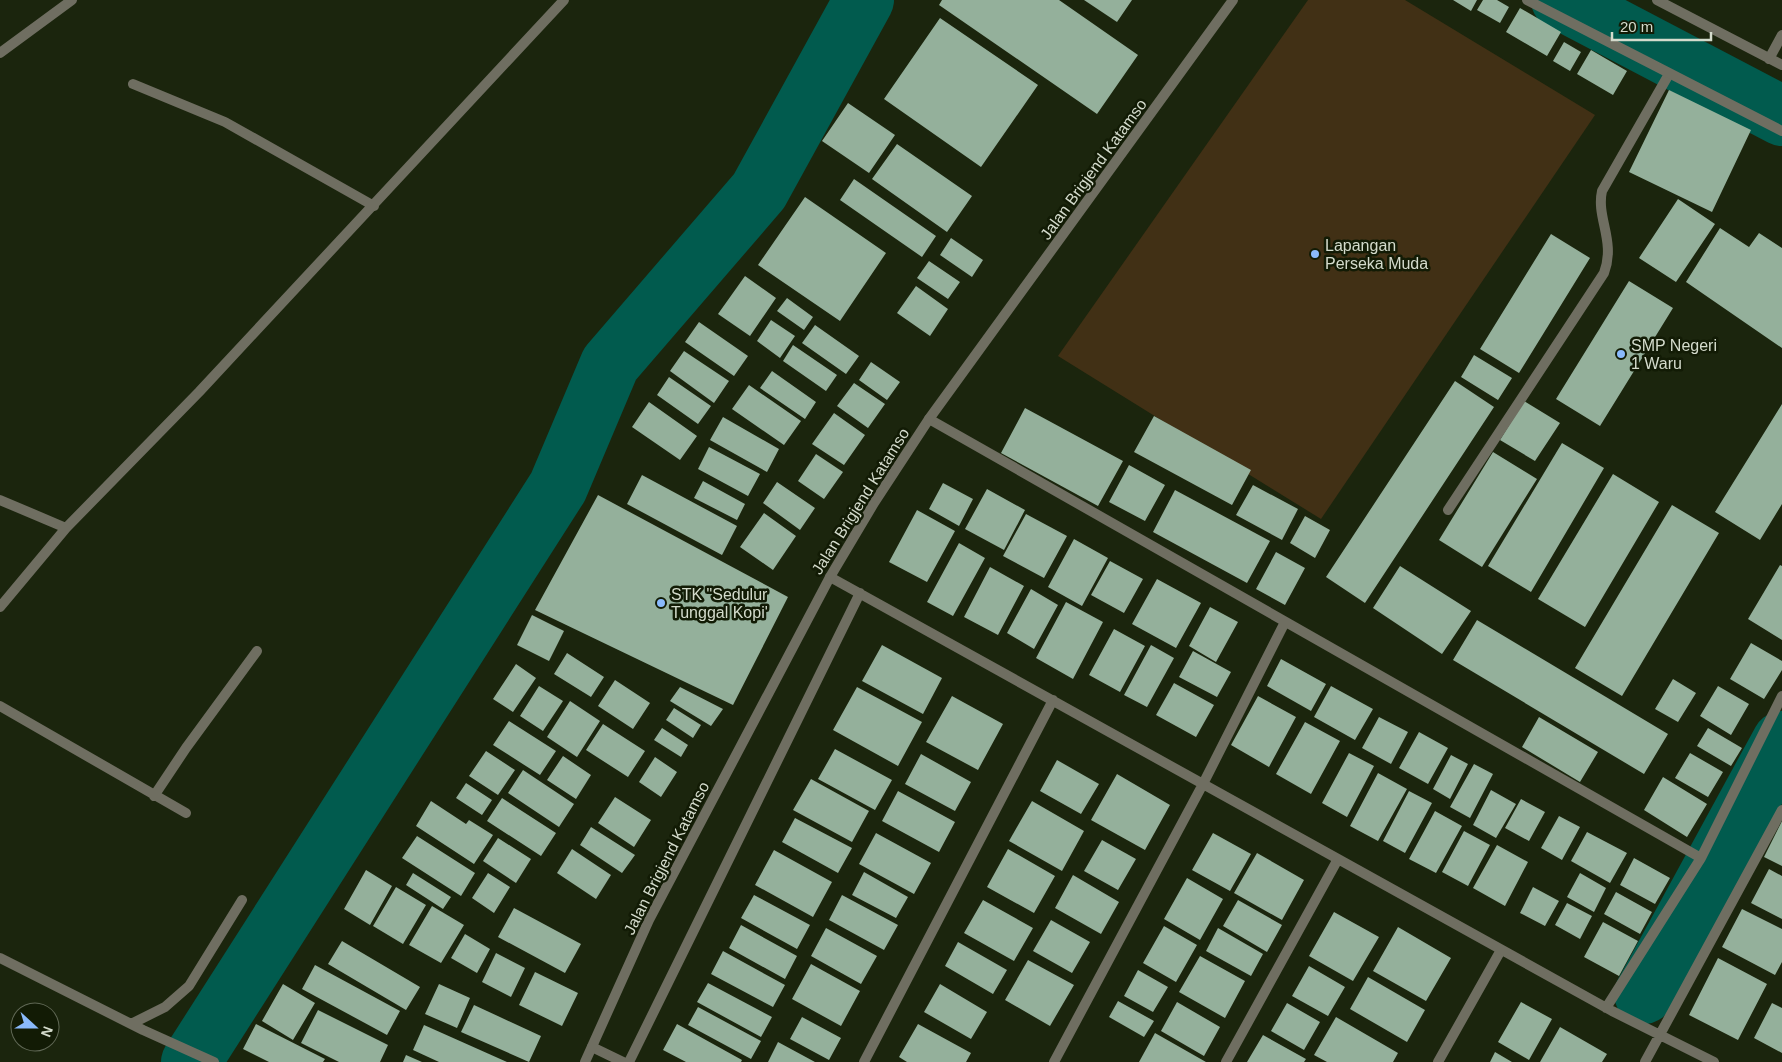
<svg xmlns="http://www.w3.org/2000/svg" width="1782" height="1062" font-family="Arial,sans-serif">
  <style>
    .green { fill: #413015 }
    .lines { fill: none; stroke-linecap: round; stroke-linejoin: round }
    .river { stroke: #015b4e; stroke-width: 60 }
    .building { fill: #94b09b }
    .service { stroke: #6f6e61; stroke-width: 10 }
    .minor { stroke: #6f6e61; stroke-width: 10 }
    .tertiary { stroke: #6f6e61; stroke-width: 10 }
    .poi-dot { fill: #8abafc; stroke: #121b05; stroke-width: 2 }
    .labels { text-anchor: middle; stroke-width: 5; stroke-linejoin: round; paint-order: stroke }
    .street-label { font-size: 16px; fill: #d4dbcc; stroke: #121b05 }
    .poi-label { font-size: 16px; fill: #d4dbcc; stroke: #121b05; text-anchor: start }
  </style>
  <rect width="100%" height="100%" fill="#1b250d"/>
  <path class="green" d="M1308,0H1405L1595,115L1321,519L1058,356Z"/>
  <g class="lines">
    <path class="river" d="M1561,0L1782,116
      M1644,994L1782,741
      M191,1062L558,487L610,364L759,191L864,0"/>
  </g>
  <path class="building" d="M942,0H1059L1138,55L1097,114L939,5Z
    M1084,0H1132L1117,22Z
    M1453,0H1477L1471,11Z
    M1483,0H1497L1509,7L1500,23L1477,10Z
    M1520,8L1561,32L1547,56L1506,32Z
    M940,18L1038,85L981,167L884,99Z
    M1564,42L1581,52L1570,71L1553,61Z
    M1591,50L1627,71L1613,95L1577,74Z
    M1669,90L1751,130L1712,212L1629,172Z
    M848,103L895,135L869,173L822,141Z
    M897,144L972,196L947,232L872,179Z
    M854,179L936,236L922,257L840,200Z
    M805,197L886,253L840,321L758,265Z
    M1678,199L1715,224L1676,282L1639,258Z
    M1720,228L1749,247L1759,233L1782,248V348L1686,282Z
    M1551,234L1590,258L1519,373L1480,349Z
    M951,238L983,260L972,277L940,255Z
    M929,261L960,282L948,299L917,278Z
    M745,276L776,298L750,336L718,314Z
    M1629,281L1673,308L1600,426L1556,399Z
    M916,286L948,309L930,336L897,313Z
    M787,298L813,317L804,330L777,311Z
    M771,320L795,336L780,358L757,341Z
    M699,322L748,356L734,376L685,342Z
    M815,325L859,356L846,374L802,343Z
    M793,345L837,375L826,391L783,361Z
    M684,351L729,381L714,403L670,371Z
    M1474,355L1512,378L1498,400L1461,377Z
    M871,362L900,382L887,400L859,380Z
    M772,371L816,402L805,419L760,388Z
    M669,377L711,406L698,424L657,395Z
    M1455,381L1494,407L1365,603L1326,577Z
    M854,383L885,404L868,428L837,406Z
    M749,385L801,421L784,445L732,409Z
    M1524,401L1560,423L1535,461L1500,440Z
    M649,402L697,436L680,460L632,427Z
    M1782,404V504L1760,540L1715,512Z
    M1025,408L1123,461L1098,506L1001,453Z
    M834,413L865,435L844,465L812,444Z
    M1154,416L1251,470L1232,505L1134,452Z
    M723,417L779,449L767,472L710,440Z
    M1562,443L1604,468L1531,592L1488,566Z
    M709,447L760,474L748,496L698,469Z
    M1493,452L1537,479L1482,567L1439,540Z
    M816,454L843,472L824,499L798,481Z
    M1129,465L1165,485L1145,521L1109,502Z
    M1613,474L1659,502L1585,627L1538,599Z
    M642,475L737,526L722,555L627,504Z
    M703,481L745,504L737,520L694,498Z
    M777,482L815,508L800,530L763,503Z
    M943,483L973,499L959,526L929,509Z
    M1253,485L1298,509L1282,540L1236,515Z
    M987,489L1025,510L1004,550L965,529Z
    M1175,490L1270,541L1247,583L1153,532Z
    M598,495L788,597L733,705L535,610Z
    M1672,505L1719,533L1622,696L1575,668Z
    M917,510L955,531L927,582L889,562Z
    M764,513L796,536L773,570L740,547Z
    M1026,514L1067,536L1044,578L1003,556Z
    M1305,516L1330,530L1315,558L1290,543Z
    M1074,539L1108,558L1082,606L1048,587Z
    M959,543L985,558L953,616L927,602Z
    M1276,552L1305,568L1285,605L1256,589Z
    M1110,561L1143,579L1124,613L1091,595Z
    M1780,565L1782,566V640L1748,619Z
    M1400,566L1471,611L1442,654L1373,608Z
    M990,567L1024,586L998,635L964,617Z
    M1157,579L1201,603L1176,648L1132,624Z
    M1031,589L1058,605L1034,649L1007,633Z
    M1066,602L1103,622L1073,679L1036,658Z
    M1210,607L1238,622L1216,662L1189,646Z
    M532,615L564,631L549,661L517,645Z
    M1477,620L1668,734L1644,774L1453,660Z
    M1114,629L1145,646L1120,692L1089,675Z
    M1751,643L1782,661V670L1764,699L1730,679Z
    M882,645L942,678L923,714L862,681Z
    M1151,645L1174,658L1147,707L1124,695Z
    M1193,651L1231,672L1217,697L1179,677Z
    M567,653L604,677L591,697L554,674Z
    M1281,659L1326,684L1311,711L1267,686Z
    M516,664L536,678L513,712L493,699Z
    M1673,679L1696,693L1678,722L1655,709Z
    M615,680L650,703L633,729L598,706Z
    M1174,683L1214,705L1196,737L1156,715Z
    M539,686L563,701L543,731L520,716Z
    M1331,686L1373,709L1355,740L1314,717Z
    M1718,686L1749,704L1731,735L1700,716Z
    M680,687L723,709L711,726L670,701Z
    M857,687L922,722L898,766L833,730Z
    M952,696L1003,724L978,770L926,742Z
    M1258,696L1296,717L1269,767L1231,745Z
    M570,701L600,721L577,757L547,737Z
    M674,708L701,725L693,738L666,720Z
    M1379,717L1408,732L1391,764L1362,748Z
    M1539,717L1598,752L1580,782L1522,747Z
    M509,721L556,751L540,775L493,745Z
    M1305,722L1340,741L1311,794L1276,774Z
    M603,724L645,751L628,777L586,750Z
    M662,728L688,745L681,757L654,740Z
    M1708,728L1742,748L1731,766L1697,746Z
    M1419,732L1448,748L1428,784L1399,768Z
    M835,749L892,780L875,810L818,779Z
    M486,751L515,770L498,795L469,776Z
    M1349,753L1374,766L1347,817L1322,803Z
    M1690,753L1723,772L1708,797L1675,778Z
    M921,754L971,782L955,811L905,784Z
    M1451,755L1468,764L1450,799L1433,789Z
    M563,756L591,775L576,799L547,780Z
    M655,757L677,772L661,797L639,782Z
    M1057,760L1099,784L1081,814L1040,791Z
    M1474,764L1493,774L1470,818L1450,807Z
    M523,770L574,804L559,827L508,793Z
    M1378,773L1407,789L1378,841L1350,826Z
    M1117,774L1170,805L1145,850L1091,820Z
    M1663,777L1707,804L1687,837L1644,810Z
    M811,779L869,811L852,842L793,810Z
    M466,783L492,800L482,815L456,798Z
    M1491,790L1516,804L1496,838L1473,825Z
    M898,791L955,822L939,852L882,821Z
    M1409,791L1432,803L1405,853L1383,841Z
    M615,797L651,820L634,847L598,823Z
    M502,798L556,833L541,856L487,821Z
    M1521,799L1545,812L1529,841L1505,828Z
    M431,801L466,824L469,820L493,835L474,864L416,826Z
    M1032,801L1084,831L1062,871L1009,841Z
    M1435,811L1462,826L1436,873L1409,859Z
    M1559,816L1580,827L1562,860L1541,848Z
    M795,818L852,848L838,873L782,842Z
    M1782,821V866L1764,857Z
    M591,827L635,855L622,873L580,845Z
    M1464,831L1490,845L1468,886L1442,872Z
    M1587,832L1627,853L1610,883L1571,861Z
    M876,833L931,863L914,894L859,864Z
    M1213,833L1251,854L1230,891L1192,870Z
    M417,836L475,873L461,896L402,858Z
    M498,838L531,859L516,883L483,861Z
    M1102,840L1136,859L1118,890L1084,871Z
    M1497,845L1528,862L1505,906L1473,888Z
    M572,849L611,875L596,899L557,873Z
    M1008,849L1055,876L1034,913L987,887Z
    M774,850L832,882L813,917L755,885Z
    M1257,853L1304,880L1282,920L1234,893Z
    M1634,858L1670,878L1655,904L1620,885Z
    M1769,869L1782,876V919L1751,903Z
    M366,870L392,886L370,925L344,909Z
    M864,872L908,897L896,918L852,895Z
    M413,873L451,897L443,909L406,885Z
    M488,873L510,887L494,913L472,898Z
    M1580,873L1606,888L1594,912L1567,897Z
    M1073,875L1119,902L1101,934L1055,908Z
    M1187,878L1223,899L1200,940L1164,919Z
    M396,887L426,905L403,944L373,926Z
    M1533,887L1559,901L1545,926L1520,913Z
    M1616,892L1652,912L1640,934L1604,914Z
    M754,895L810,925L797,949L741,918Z
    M842,895L898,925L884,950L829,920Z
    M983,900L1033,928L1014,961L964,933Z
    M1238,900L1282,925L1267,952L1223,926Z
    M1567,903L1592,916L1580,939L1555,925Z
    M432,906L464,925L441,963L409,945Z
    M514,908L581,944L565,973L498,937Z
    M1742,909L1782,929V962L1775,975L1722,947Z
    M1334,912L1379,937L1353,981L1309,956Z
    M1051,920L1090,942L1072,973L1033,951Z
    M1603,922L1638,941L1619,976L1584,957Z
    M741,925L797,956L785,979L729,948Z
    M1164,926L1197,945L1176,982L1143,963Z
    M1398,927L1451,958L1426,1001L1373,971Z
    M826,928L877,956L861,984L811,956Z
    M1218,928L1263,954L1251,976L1206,951Z
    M465,934L490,949L477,973L451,958Z
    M342,941L420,987L406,1010L328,964Z
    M958,942L1007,970L993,994L945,966Z
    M723,951L785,985L773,1007L711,974Z
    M496,953L525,968L511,997L482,982Z
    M1200,956L1245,981L1225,1018L1179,992Z
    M1718,958L1767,984L1738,1040L1689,1015Z
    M1028,960L1074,985L1050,1026L1005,1000Z
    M811,964L860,991L841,1026L792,999Z
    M315,965L400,1011L387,1035L302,989Z
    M1309,966L1345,987L1328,1016L1292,996Z
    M1138,970L1168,987L1153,1012L1124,996Z
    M535,972L578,993L562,1026L519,1005Z
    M1368,977L1425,1010L1407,1042L1350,1009Z
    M708,983L772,1017L761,1037L697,1002Z
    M283,984L315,1003L293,1040L262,1021Z
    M439,984L470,998L457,1028L425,1014Z
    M940,984L987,1012L971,1039L924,1012Z
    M1118,1001L1154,1021L1144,1037L1109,1017Z
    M1177,1002L1220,1027L1204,1056L1161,1031Z
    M1521,1002L1552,1019L1529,1060L1498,1042Z
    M1287,1003L1320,1022L1304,1050L1271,1031Z
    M1772,1003L1782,1008V1053L1754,1038Z
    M474,1005L541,1036L529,1062L461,1032Z
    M698,1007L761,1041L751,1059L688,1025Z
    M318,1010L388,1045L380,1062H339L301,1043Z
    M802,1017L841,1038L829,1060L790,1039Z
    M1336,1017L1398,1053L1393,1062H1327L1314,1055Z
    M256,1024L325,1059L323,1062H269L243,1049Z
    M677,1024L742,1060L741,1062H686L663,1050Z
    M918,1024L971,1053L966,1062H907L899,1057Z
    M424,1025L507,1062H439L413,1050Z
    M1560,1027L1607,1054L1602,1062H1540Z
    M1155,1033L1206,1062H1139Z
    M1263,1035L1306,1059L1304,1062H1247Z
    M778,1042L815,1062H768Z
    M1495,1052L1512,1062H1490Z
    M406,1055L422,1062H403Z"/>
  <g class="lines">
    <path class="service" d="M1448,510L1604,273C1616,241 1596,218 1602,191L1669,74"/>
    <path class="minor" d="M1527,0L1782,131
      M1657,0L1782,65
      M0,53L72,0
      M1769,59L1782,35
      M133,84L225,122L374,206
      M929,419L1701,858
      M0,500L66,528
      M830,577L1612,1011L1714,1062
      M0,607L66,528L199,392L564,0
      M0,706L186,813
      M154,796L186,748L257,651
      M0,958L143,1030L214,1062
      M1606,1008L1701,858L1782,696
      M131,1024L165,1007L189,986L242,900
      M592,1047L623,1062
      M629,1062L860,593
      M864,1062L1053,700
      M1054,1062L1203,784L1285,622
      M1226,1062L1338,859
      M1438,1062L1501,950
      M1645,1062L1782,810"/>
    <path class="tertiary" d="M585,1062L649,920L830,577L874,503L929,419L1233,0"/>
  </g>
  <g class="poi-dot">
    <circle cx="1315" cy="254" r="5"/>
    <circle cx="1621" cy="354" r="5"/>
    <circle cx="661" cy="603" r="5"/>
  </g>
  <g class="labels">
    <g class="street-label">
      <text transform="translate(1093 169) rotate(-54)" y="6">Jalan Brigjend Katamso</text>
      <text transform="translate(860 501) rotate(-58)" y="6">Jalan Brigjend Katamso</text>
      <text transform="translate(666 858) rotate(-63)" y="6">Jalan Brigjend Katamso</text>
    </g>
    <g class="poi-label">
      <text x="1325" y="251">Lapangan<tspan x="1325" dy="18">Perseka Muda</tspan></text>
      <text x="1631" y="351">SMP Negeri<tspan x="1631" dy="18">1 Waru</tspan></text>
      <text x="671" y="600">STK "Sedulur<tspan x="671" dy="18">Tunggal Kopi'</tspan></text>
    </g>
  </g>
  <g transform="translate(35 1027) rotate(111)"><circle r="24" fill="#121b05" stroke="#606855"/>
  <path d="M0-4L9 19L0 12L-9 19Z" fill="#8abafc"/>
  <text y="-8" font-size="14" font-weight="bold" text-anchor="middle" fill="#d4dbcc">N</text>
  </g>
  <path d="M1612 32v8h99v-8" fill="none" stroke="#d4dbcc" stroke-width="2.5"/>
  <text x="1620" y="32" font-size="15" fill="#d4dbcc" stroke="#121b05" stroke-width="4" paint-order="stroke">20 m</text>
</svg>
